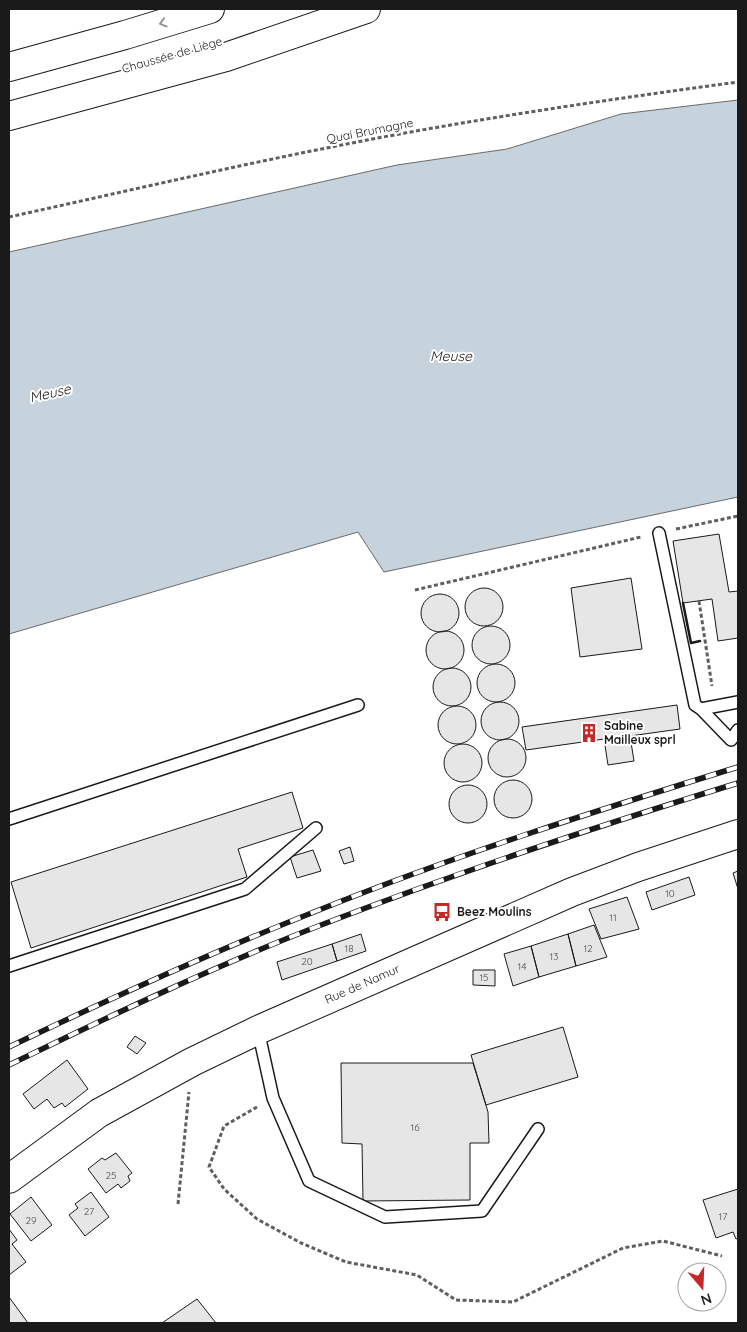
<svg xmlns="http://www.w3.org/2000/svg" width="747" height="1332" font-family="Quicksand,sans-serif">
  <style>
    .water { fill: #c6d2dc; stroke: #6a6a6a }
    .building { fill: #e6e6e6; stroke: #1a1a1a }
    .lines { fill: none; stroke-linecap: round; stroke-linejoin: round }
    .lane-casing { stroke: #1a1a1a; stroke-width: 14 }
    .secondary-casing { stroke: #1a1a1a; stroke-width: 30 }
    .primary-casing { stroke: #1a1a1a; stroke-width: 30 }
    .path { stroke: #5f5f5f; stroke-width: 3; stroke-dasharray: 4 2.5; stroke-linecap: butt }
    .lane { stroke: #fff; stroke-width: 11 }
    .secondary { stroke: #fff; stroke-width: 28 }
    .primary { stroke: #fff; stroke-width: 28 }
    .rail-casing { stroke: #1a1a1a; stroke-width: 5.5 }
    .rail { stroke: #fff; stroke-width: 4; stroke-dasharray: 11; stroke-linecap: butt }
    .wall { stroke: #1a1a1a; stroke-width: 2.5 }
    .oneway { stroke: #989898 }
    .labels { text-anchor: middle; stroke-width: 4; stroke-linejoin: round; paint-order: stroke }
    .number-label { font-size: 10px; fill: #4d4d4d }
    .street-label { font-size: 12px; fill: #1a1a1a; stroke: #fff }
    .poi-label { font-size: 12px; font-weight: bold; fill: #1a1a1a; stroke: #fff; text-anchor: start }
    .water-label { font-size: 14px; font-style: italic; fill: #1a1a1a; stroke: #fff }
  </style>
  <rect width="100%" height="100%" fill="#fff"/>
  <path class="water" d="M738,100V497L384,572L358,532L9,634V252L397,165L507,149L621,114Z"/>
  <path class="building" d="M719,534L729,592L738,591V638L718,641L712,599L683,603L673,541Z
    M631,578L642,649L580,657L571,588Z
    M465 607a19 19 0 1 1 38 0a19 19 0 1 1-38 0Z
    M421 613a19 19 0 1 1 38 0a19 19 0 1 1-38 0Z
    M472 645a19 19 0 1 1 38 0a19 19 0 1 1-38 0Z
    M426 650a19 19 0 1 1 38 0a19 19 0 1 1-38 0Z
    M477 683a19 19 0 1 1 38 0a19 19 0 1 1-38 0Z
    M433 687a19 19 0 1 1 38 0a19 19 0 1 1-38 0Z
    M481 721a19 19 0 1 1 38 0a19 19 0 1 1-38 0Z
    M677,705L680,729L630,736L634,761L608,765L604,739L526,750L522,727Z
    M438 725a19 19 0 1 1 38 0a19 19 0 1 1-38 0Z
    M488 758a19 19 0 1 1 38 0a19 19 0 1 1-38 0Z
    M444 763a19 19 0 1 1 38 0a19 19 0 1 1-38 0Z
    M494 799a19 19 0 1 1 38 0a19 19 0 1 1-38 0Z
    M449 804a19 19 0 1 1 38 0a19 19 0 1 1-38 0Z
    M292,792L303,828L238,849L247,877L31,948L11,882Z
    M350,847L354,861L344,864L339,851Z
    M313,850L321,871L297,878L290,857Z
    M738,871V889L733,873Z
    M689,877L695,895L652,910L646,892Z
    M627,897L639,929L601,939L589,909Z
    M594,925L607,957L576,966L568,934Z
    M361,934L366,951L337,961L332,944Z
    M568,934L576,966L539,977L531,946Z
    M332,944L337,961L282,980L277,962Z
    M531,946L539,977L513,986L504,954Z
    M473,970H495V986L473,985Z
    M563,1027L578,1077L486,1105L471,1055Z
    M135,1036L146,1043L137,1054L127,1047Z
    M67,1060L88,1089L65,1107L62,1103L54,1108L47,1099L34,1109L23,1094Z
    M341,1063H473L488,1112L489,1143H470V1200L363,1201L362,1144L342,1143Z
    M116,1153L132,1173L128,1176L130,1181L121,1188L118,1184L106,1193L88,1169L102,1158L105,1160Z
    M738,1189V1238L736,1239L733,1232L716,1238L703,1200Z
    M91,1192L109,1217L85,1236L69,1215L78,1208L75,1204Z
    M31,1197L52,1225L31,1241L10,1214Z
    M9,1229L17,1240L12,1244L26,1262L9,1275Z
    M9,1297L28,1323H9Z
    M197,1299L216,1323H162Z"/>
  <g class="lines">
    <g class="lane-casing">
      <path id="lane" d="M659,533L695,705L701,709L731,740L738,730
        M701,709L738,702
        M9,819L358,705
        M9,966L245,889L316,828
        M258,1030L273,1098L309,1181L385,1217L482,1211L538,1129"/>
    </g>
    <g class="secondary-casing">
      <g id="secondary">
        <path id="s1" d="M9,1179L99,1113L192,1062L258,1030L572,892L638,867L738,834"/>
      </g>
    </g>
    <g class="primary-casing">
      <path id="primary" d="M9,67L125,35L210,9
        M9,116L226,57L366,9"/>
    </g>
    <path class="path" d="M9,217C141,188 272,157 405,133C516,113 627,97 738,82
      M676,529L738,516
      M415,590L641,537
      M699,601L712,686
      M257,1107L224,1126L209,1167L224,1189L257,1219L301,1243L346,1262L417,1275L456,1300L513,1302L623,1248L663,1241L722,1256
      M178,1204L189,1092"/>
    <use href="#lane" class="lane"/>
    <use href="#secondary" class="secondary"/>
    <use href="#primary" class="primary"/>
    <g class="rail-casing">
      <path id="rail" d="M9,1047C109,999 210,953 314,912C453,856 595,811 738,767
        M9,1065C112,1015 215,966 321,925C458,872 598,826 738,783"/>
    </g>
    <use href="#rail" class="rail"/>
    <path class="wall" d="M683,603L691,643L700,641"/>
  </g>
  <defs><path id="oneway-chevron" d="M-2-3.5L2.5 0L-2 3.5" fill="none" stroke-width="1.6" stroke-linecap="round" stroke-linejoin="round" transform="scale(1.25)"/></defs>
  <use class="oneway" href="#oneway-chevron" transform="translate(163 23) rotate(163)"/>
  <defs>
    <g id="building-bare" transform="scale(1.5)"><path d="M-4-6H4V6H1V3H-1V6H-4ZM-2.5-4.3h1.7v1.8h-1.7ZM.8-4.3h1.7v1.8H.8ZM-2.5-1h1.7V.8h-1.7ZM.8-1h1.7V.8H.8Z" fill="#c62828" stroke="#fff" stroke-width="2.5" paint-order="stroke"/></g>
    <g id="bus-bare" transform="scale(1.5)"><path d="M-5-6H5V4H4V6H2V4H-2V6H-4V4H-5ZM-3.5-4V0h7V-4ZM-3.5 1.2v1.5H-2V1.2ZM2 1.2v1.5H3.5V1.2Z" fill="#c62828" stroke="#fff" stroke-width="2.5" paint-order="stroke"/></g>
  </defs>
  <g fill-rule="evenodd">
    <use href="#building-bare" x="589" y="733"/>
    <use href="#bus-bare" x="442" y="912"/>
  </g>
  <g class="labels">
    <g class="number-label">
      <text x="670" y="897">10</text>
      <text x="613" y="921">11</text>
      <text x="349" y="952">18</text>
      <text x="588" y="952">12</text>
      <text x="554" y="960">13</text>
      <text x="307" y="965">20</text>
      <text x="522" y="970">14</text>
      <text x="484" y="981">15</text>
      <text x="415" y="1131">16</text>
      <text x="111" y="1179">25</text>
      <text x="89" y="1215">27</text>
      <text x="723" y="1220">17</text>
      <text x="31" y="1224">29</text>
    </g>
    <g class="street-label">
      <text transform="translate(172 55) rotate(-16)" y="4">Chaussée de Liège</text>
      <text transform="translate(370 131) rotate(-11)" y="4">Quai Brumagne</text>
      <text dy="4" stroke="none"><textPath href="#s1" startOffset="405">Rue de Namur</textPath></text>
    </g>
    <g class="poi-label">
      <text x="604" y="730">Sabine<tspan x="604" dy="14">Mailleux sprl</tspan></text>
      <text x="457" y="916">Beez Moulins</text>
    </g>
    <g class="water-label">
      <text x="451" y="361">Meuse</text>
      <text transform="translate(50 393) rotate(-13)" y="5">Meuse</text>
    </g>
  </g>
  <rect width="747" height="1332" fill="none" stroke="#1a1a1a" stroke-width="20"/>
  <g transform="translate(702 1287) rotate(161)"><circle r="24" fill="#ffffff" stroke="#a3a3a3"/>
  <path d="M0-4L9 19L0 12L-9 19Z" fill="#c62828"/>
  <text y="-8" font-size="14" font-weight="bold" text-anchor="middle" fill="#1a1a1a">N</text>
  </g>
</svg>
